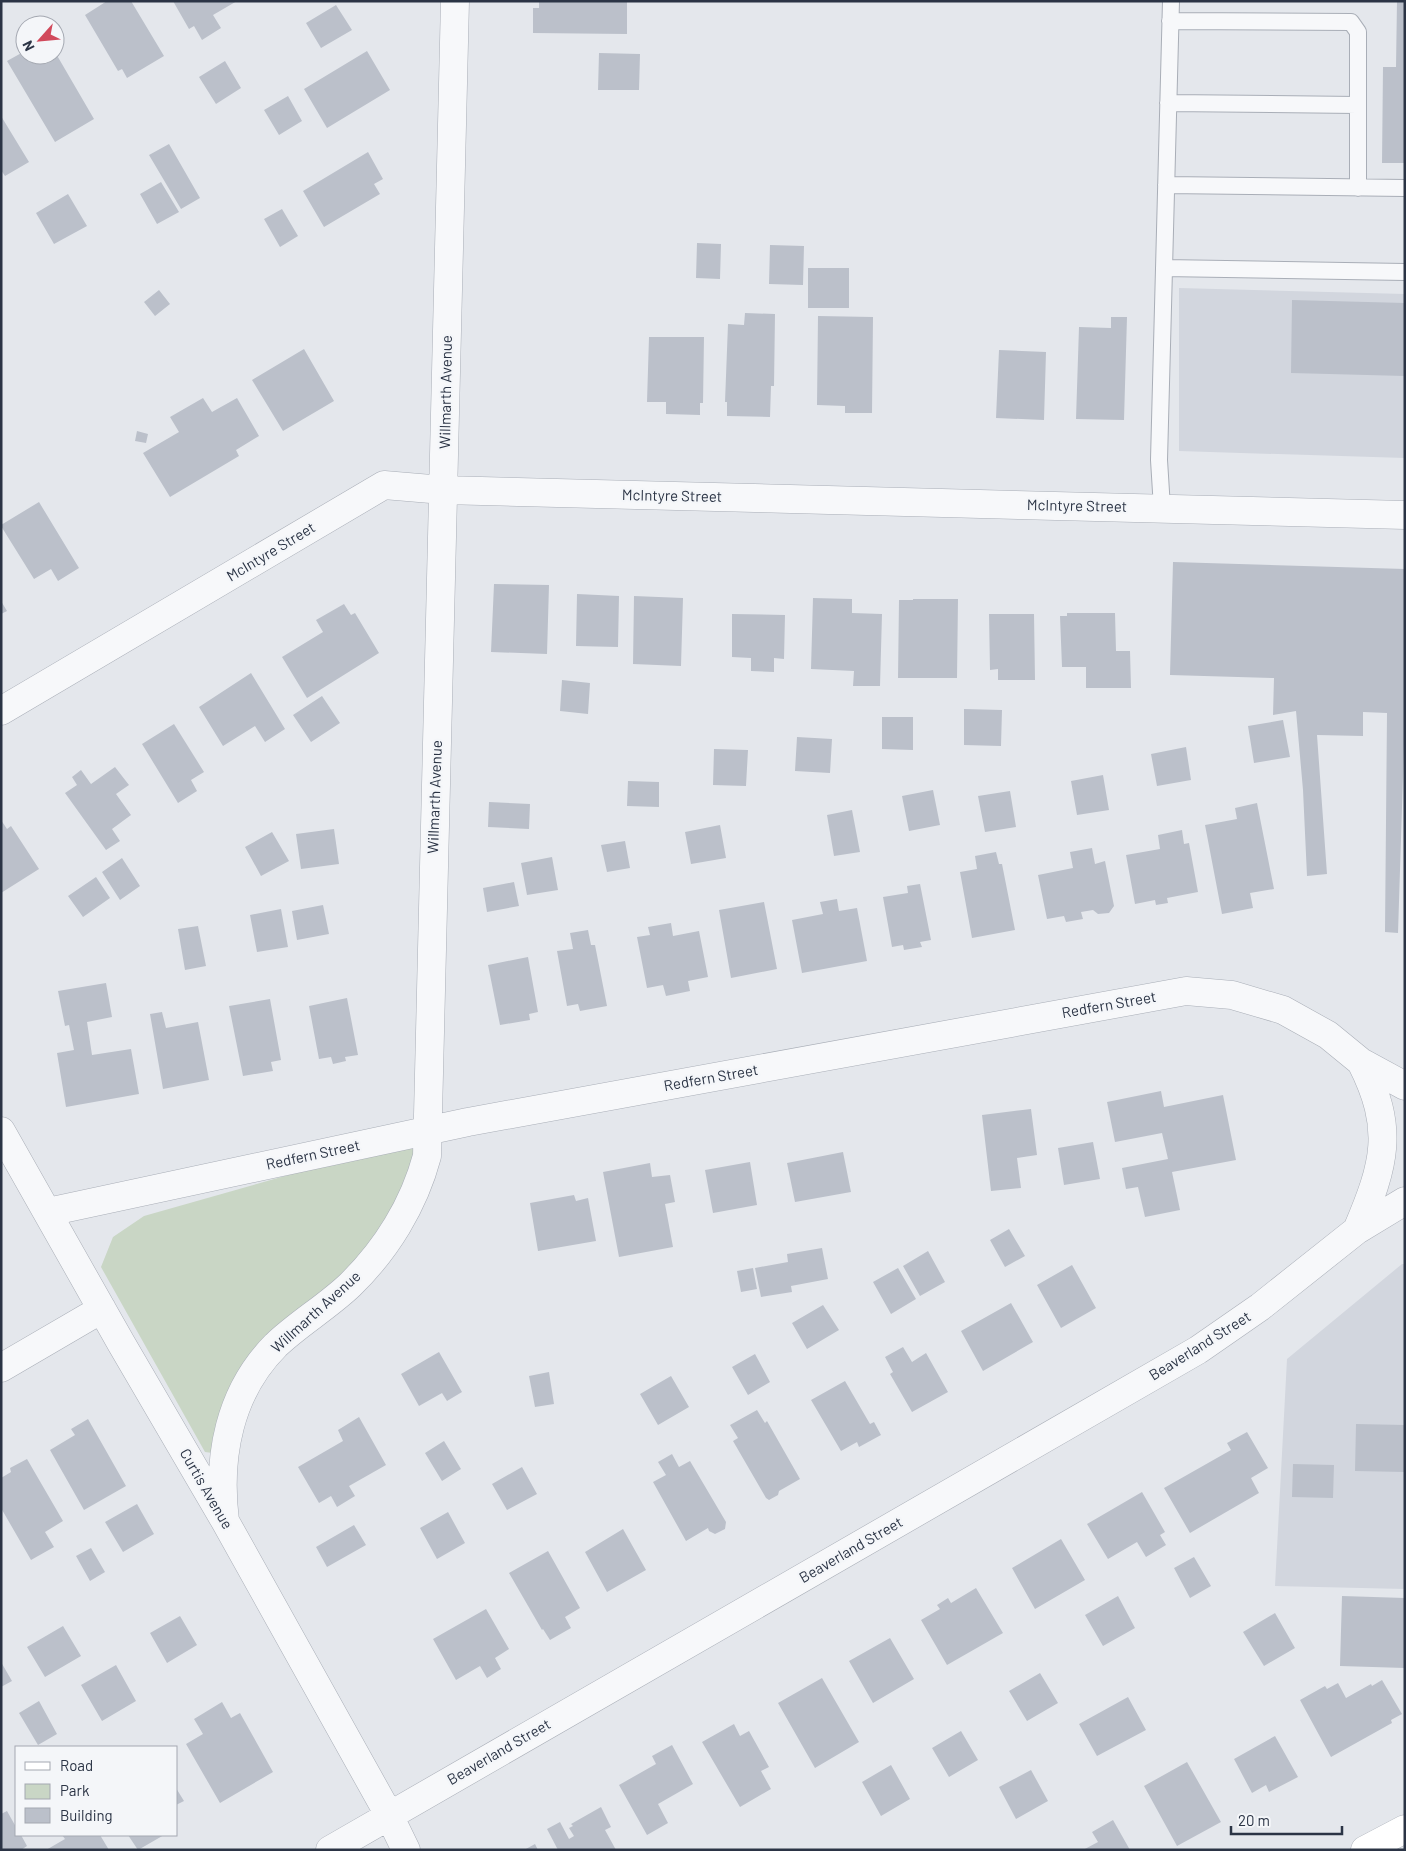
<svg xmlns="http://www.w3.org/2000/svg" width="1406" height="1851" font-family="Barlow,sans-serif">
  <style>
    .built { fill: #d2d6de }
    .green { fill: #c9d6c5 }
    .building { fill: #bbc0ca }
    .lines { fill: none; stroke-linecap: round; stroke-linejoin: round }
    .lane-casing { stroke: #a9aeb7; stroke-width: 18 }
    .street-casing { stroke: #a9aeb7; stroke-width: 29 }
    .secondary-casing { stroke: #a9aeb7; stroke-width: 29 }
    .lane { stroke: #f7f8fa; stroke-width: 16 }
    .street { stroke: #f7f8fa; stroke-width: 28 }
    .secondary { stroke: #fff; stroke-width: 28 }
    .labels { text-anchor: middle; stroke-width: 4.5; stroke-linejoin: round; paint-order: stroke }
    .street-label { font-size: 15px; fill: #2b3445; stroke: #f4f6f9 }
  </style>
  <rect width="100%" height="100%" fill="#e4e7ec"/>
  <path class="built" d="M1179,288L1405,294V458L1179,451Z
    M1402,1264H1405V1589L1275,1586L1287,1359Z"/>
  <path class="green" d="M422,1137L384,1237L273,1342L220,1454L205,1452L101,1267L113,1237L144,1216Z"/>
  <path class="building" d="M107,1H131L164,56L127,78L122,69L118,71L85,15Z
    M173,1H237L213,15L221,28L202,40L194,26L189,29Z
    M539,1H627V34L533,33V8H539Z
    M1397,1H1405V163H1382L1383,67H1396Z
    M336,5L352,30L321,48L306,23Z
    M25,51V55H55V52L94,119L55,142L7,61Z
    M367,51L390,90L327,128L304,89Z
    M599,53L640,54L639,90H598Z
    M225,61L241,88L216,104L199,77Z
    M288,96L302,121L279,135L264,110Z
    M1,116L29,162L5,176L1,170Z
    M169,144L200,198L181,209L149,155Z
    M368,152L383,179L374,184L380,194L324,227L303,191Z
    M161,182L179,212L157,224L140,194Z
    M68,194L87,226L54,244L36,213Z
    M282,209L298,236L280,247L264,219Z
    M697,243L721,244L720,279L696,278Z
    M770,245L804,246L803,285L769,284Z
    M808,268H849V308H808Z
    M159,290L170,304L155,316L144,302Z
    M1292,300L1405,303V376L1291,373Z
    M745,313L775,314L774,386H771L770,417L727,416V402H725L728,324L744,325Z
    M818,316L873,317L872,413H845V406L817,405Z
    M1111,317H1127L1124,420L1076,419L1079,327L1111,328Z
    M649,337H704L703,403H700V415L666,414V402H647Z
    M304,349L334,401L283,431L252,380Z
    M999,350L1046,352L1044,420L996,418Z
    M203,398L212,412L237,398L259,436L236,450L239,456L170,497L143,453L179,432L170,417Z
    M137,431L148,434L146,443L135,441Z
    M39,502L79,568L58,581L51,569L34,579L1,526V525Z
    M1173,562L1405,569V713L1398,933L1385,932L1387,713L1363,712V736L1317,735L1327,874L1307,876L1303,790L1296,711L1273,715L1274,678L1170,675Z
    M494,584L549,585L547,654L491,652Z
    M577,594L619,596L618,647L576,646Z
    M634,596L683,598L681,666L633,664Z
    M813,598L852,599V613L882,614L880,686H853L854,671L811,669Z
    M913,599H958L957,678H898L899,600H913Z
    M1,601L7,611L1,614Z
    M344,604L351,615L355,613L379,653L307,698L282,657L323,632L316,620Z
    M1067,613H1115L1116,651H1130L1131,688H1086V667H1062L1060,616H1067Z
    M732,614L785,615L784,659L774,658V672L751,671V658L732,657Z
    M989,614H1034L1035,680H998V669L990,670Z
    M251,673L285,729L265,742L255,726L223,746L199,707Z
    M562,680L590,683L588,714L560,711Z
    M322,696L340,723L311,742L293,715Z
    M964,709L1002,710L1001,746L964,745Z
    M882,717H913V750L882,749Z
    M1283,720L1290,757L1254,763L1248,726Z
    M174,724L204,772L191,780L197,791L178,803L142,744Z
    M797,737L832,739L830,773L795,771Z
    M1186,747L1191,780L1157,786L1151,754Z
    M714,749L748,750L746,786L713,785Z
    M115,767L129,785L116,794L131,815L112,829L120,841L106,850L65,793L77,785L72,777L81,770L91,784Z
    M1103,775L1109,810L1077,815L1071,781Z
    M628,781L659,782V807L627,806Z
    M933,790L940,825L909,831L902,796Z
    M1010,791L1016,827L985,832L978,796Z
    M489,802L530,804L529,829L488,827Z
    M1257,803L1274,889L1250,893L1253,908L1222,914L1205,825L1237,819L1235,808Z
    M852,810L860,852L834,856L827,815Z
    M1,820L7,829L11,826L39,869L1,893Z
    M720,825L726,858L691,864L685,832Z
    M334,829L339,864L301,869L296,834Z
    M1182,830L1184,844L1189,843L1198,892L1167,898L1168,903L1156,905L1155,900L1135,904L1126,855L1160,849L1158,835Z
    M272,832L289,861L261,876L245,847Z
    M625,841L630,868L607,872L601,845Z
    M1092,848L1095,864L1105,861L1114,906L1109,913L1098,914L1093,910L1081,912L1083,919L1066,922L1064,916L1047,919L1038,875L1073,868L1070,852Z
    M996,852L999,864H1002L1015,930L972,938L960,872L977,869L975,856Z
    M552,857L558,890L527,895L521,863Z
    M122,858L140,886L120,900L102,872Z
    M96,877L110,898L83,917L68,896Z
    M514,882L519,906L487,912L483,888Z
    M920,884L931,940L920,942L922,947L904,950L903,945L892,947L883,897L908,893L907,886Z
    M837,899L839,911L857,908L867,961L802,973L792,920L823,914L820,902Z
    M764,902L777,969L731,978L719,910Z
    M323,905L329,934L297,940L292,911Z
    M281,909L288,947L257,952L250,915Z
    M671,923L673,936L699,931L708,977L688,981L690,991L666,996L663,985L647,988L637,937L650,935L648,927Z
    M198,926L206,966L185,970L178,929Z
    M588,930L591,945H595L607,1006L580,1011L578,1004L567,1006L557,951L573,949L570,933Z
    M528,957L538,1012L529,1014L530,1020L500,1025L488,965Z
    M106,983L112,1017L87,1022L92,1055L131,1049L139,1094L66,1107L57,1053L74,1050L69,1025L65,1026L58,991Z
    M347,998L358,1055L345,1057L346,1061L333,1064L331,1057L319,1059L309,1006Z
    M270,999L281,1060L271,1062L273,1071L243,1076L229,1006Z
    M162,1012L166,1028L198,1022L209,1080L163,1089L150,1014Z
    M1161,1091L1164,1107L1223,1095L1236,1160L1172,1172L1180,1210L1145,1217L1138,1187L1126,1189L1122,1168L1168,1159L1162,1133L1115,1142L1107,1102Z
    M1031,1109L1037,1155L1017,1158L1021,1188L991,1191L982,1115Z
    M1093,1142L1100,1179L1064,1185L1058,1148Z
    M843,1152L851,1192L795,1202L787,1163Z
    M750,1162L757,1205L713,1213L705,1170Z
    M650,1163L652,1177L670,1175L675,1202L665,1204L673,1247L619,1257L603,1172Z
    M574,1195L576,1201L588,1198L596,1241L538,1251L530,1203Z
    M1009,1229L1025,1256L1005,1267L990,1240Z
    M822,1248L828,1279L791,1286L792,1292L761,1297L755,1268L788,1262L787,1254Z
    M928,1251L945,1282L920,1296L903,1266Z
    M1072,1265L1096,1308L1061,1328L1037,1285Z
    M753,1268L757,1289L741,1292L737,1271Z
    M898,1268L916,1299L891,1314L873,1282Z
    M1011,1303L1033,1342L983,1371L961,1331Z
    M823,1305L839,1330L807,1349L792,1323Z
    M903,1347L912,1362L926,1353L948,1392L912,1412L890,1374L893,1372L885,1357Z
    M439,1352L462,1392L447,1401L442,1393L419,1406L401,1374Z
    M755,1354L770,1382L748,1395L732,1367Z
    M549,1372L554,1404L535,1407L529,1376Z
    M671,1376L689,1407L658,1425L640,1394Z
    M845,1381L870,1424L874,1422L881,1435L859,1447L857,1442L841,1451L811,1400Z
    M757,1410L765,1423L767,1421L800,1479L779,1491L778,1495L769,1500L766,1498L733,1441L738,1438L730,1425Z
    M359,1417L386,1465L349,1486L355,1496L337,1507L331,1496L319,1503L298,1467L343,1441L338,1430Z
    M88,1419L126,1486L84,1510L50,1450L75,1435L71,1429Z
    M1356,1424L1405,1425V1472L1355,1471Z
    M1247,1432L1268,1468L1251,1478L1259,1493L1190,1533L1164,1488L1231,1450L1227,1443Z
    M444,1441L461,1469L442,1481L425,1453Z
    M672,1454L679,1467L690,1461L726,1522L725,1529L715,1534L709,1531L708,1528L686,1541L653,1482L666,1475L658,1462Z
    M27,1459L63,1521L45,1532L54,1547L31,1560L1,1508V1478L11,1472L10,1468Z
    M1293,1464L1334,1465L1333,1498L1292,1497Z
    M522,1467L537,1494L507,1510L492,1484Z
    M1142,1492L1165,1532L1160,1535L1166,1545L1146,1557L1137,1542L1108,1559L1087,1524Z
    M137,1504L154,1534L123,1552L105,1522Z
    M448,1512L465,1543L437,1559L420,1528Z
    M354,1525L366,1545L327,1567L316,1547Z
    M623,1529L646,1570L607,1592L585,1552Z
    M1061,1539L1085,1580L1035,1609L1012,1568Z
    M91,1548L105,1572L90,1581L76,1556Z
    M548,1551L580,1608L565,1617L571,1628L550,1640L543,1629L542,1630L509,1573Z
    M1194,1557L1211,1586L1190,1598L1174,1568Z
    M976,1588L1003,1633L947,1665L921,1620L940,1609L937,1605L948,1598L951,1603Z
    M1118,1596L1135,1628L1103,1646L1085,1615Z
    M1342,1596L1405,1598V1668L1340,1666Z
    M486,1609L509,1649L495,1658L501,1669L487,1678L480,1666L456,1680L433,1639Z
    M1275,1613L1295,1648L1264,1666L1243,1632Z
    M180,1616L197,1645L167,1663L150,1633Z
    M63,1626L81,1656L45,1677L27,1647Z
    M890,1638L914,1679L873,1703L849,1661Z
    M1,1662L12,1681L1,1687Z
    M116,1665L136,1701L102,1721L81,1685Z
    M1040,1673L1058,1703L1027,1721L1009,1691Z
    M822,1678L859,1742L815,1768L778,1703Z
    M1382,1680L1402,1714L1391,1720L1392,1723L1331,1757L1300,1700L1325,1686L1327,1689L1338,1683L1346,1698L1371,1684L1372,1686Z
    M1128,1697L1146,1730L1097,1756L1079,1724Z
    M39,1701L57,1734L38,1745L19,1713Z
    M222,1702L231,1718L240,1713L273,1772L220,1803L186,1744L203,1734L194,1719Z
    M734,1724L740,1736L749,1731L769,1767L761,1771L771,1789L740,1807L702,1742Z
    M961,1731L978,1760L949,1777L932,1748Z
    M1275,1736L1298,1777L1269,1792L1266,1785L1252,1793L1234,1759Z
    M672,1745L693,1784L658,1804L668,1823L647,1835L619,1785L656,1764L652,1756Z
    M1187,1762L1221,1822L1177,1846L1144,1786Z
    M891,1765L910,1799L881,1816L862,1782Z
    M1031,1770L1048,1801L1016,1819L999,1787Z
    M176,1788L184,1801L176,1805Z
    M601,1807L611,1827L605,1830L616,1850H558L547,1829L560,1822L569,1839L574,1836L569,1828L573,1826L571,1824Z
    M7,1811L16,1827V1835H21L27,1846L21,1850H1V1814Z
    M1113,1820L1130,1850H1083L1098,1842L1092,1832Z
    M62,1835H100L109,1850H46L65,1839Z
    M128,1835H164L138,1850Z
    M535,1844L538,1850H524Z"/>
  <g class="lines">
    <g class="lane-casing">
      <path id="lane" d="M1170,21L1351,22L1358,32V188
        M1168,103L1357,105
        M1166,185L1405,188
        M1164,268L1405,272
        M1162,508L1159,460L1171,1"/>
    </g>
    <g class="street-casing">
      <path id="street" d="M1,711L384,485L443,490L1405,515
        M1,1131L121,1343L225,1521L389,1815L406,1850
        M48,1212L468,1122L1186,991L1232,995L1283,1010L1328,1035L1361,1062L1405,1086
        M1357,1230C1385,1164 1395,1129 1361,1062
        M1,1368L102,1309
        M225,1521C217,1457 229,1392 276,1345C299,1323 327,1307 350,1285C386,1250 414,1205 427,1156L455,1
        M330,1850L1198,1350L1260,1307L1357,1230L1405,1201"/>
    </g>
    <g class="secondary-casing">
      <path id="secondary" d="M1365,1850L1405,1829"/>
    </g>
    <use href="#lane" class="lane"/>
    <use href="#street" class="street"/>
    <use href="#secondary" class="secondary"/>
  </g>
  <g class="labels">
    <g class="street-label">
      <text transform="translate(446 392) rotate(-89)" y="5">Willmarth Avenue</text>
      <text transform="translate(672 496) rotate(1)" y="5">McIntyre Street</text>
      <text transform="translate(1077 506) rotate(1)" y="5">McIntyre Street</text>
      <text transform="translate(271 552) rotate(-31)" y="5">McIntyre Street</text>
      <text transform="translate(435 797) rotate(-88)" y="5">Willmarth Avenue</text>
      <text transform="translate(1109 1005) rotate(-10)" y="5">Redfern Street</text>
      <text transform="translate(711 1078) rotate(-10)" y="5">Redfern Street</text>
      <text transform="translate(313 1155) rotate(-12)" y="5">Redfern Street</text>
      <text transform="translate(316 1312) rotate(-42)" y="5">Willmarth Avenue</text>
      <text transform="translate(1200 1346) rotate(-32)" y="5">Beaverland Street</text>
      <text transform="translate(206 1489) rotate(60)" y="5">Curtis Avenue</text>
      <text transform="translate(851 1550) rotate(-30)" y="5">Beaverland Street</text>
      <text transform="translate(499 1752) rotate(-30)" y="5">Beaverland Street</text>
    </g>
  </g>
  <rect width="1406" height="1851" fill="none" stroke="#2b3445" stroke-width="5"/>
  <rect x="15" y="1746" width="162" height="90" fill="#f4f6f9" stroke="#a4a8b1"/>
  <rect x="25" y="1762" width="25" height="8" fill="#ffffff" stroke="#a4a8b1"/>
  <text x="60" y="1771" font-size="15" fill="#2b3445">Road</text>
  <rect x="25" y="1784" width="25" height="15" fill="#c9d6c5" stroke="#a4a8b1"/>
  <text x="60" y="1796" font-size="15" fill="#2b3445">Park</text>
  <rect x="25" y="1808" width="25" height="15" fill="#bbc0ca" stroke="#a4a8b1"/>
  <text x="60" y="1821" font-size="15" fill="#2b3445">Building</text>
  <g transform="translate(40 40) rotate(243)"><circle r="24" fill="#f4f6f9" stroke="#a4a8b1"/>
  <path d="M0-4L9 19L0 12L-9 19Z" fill="#d1495b"/>
  <text y="-8" font-size="14" font-weight="bold" text-anchor="middle" fill="#2b3445">N</text>
  </g>
  <path d="M1231 1826v8h111v-8" fill="none" stroke="#2b3445" stroke-width="2.5"/>
  <text x="1238" y="1826" font-size="15" fill="#2b3445" stroke="#f4f6f9" stroke-width="4" paint-order="stroke">20 m</text>
</svg>
